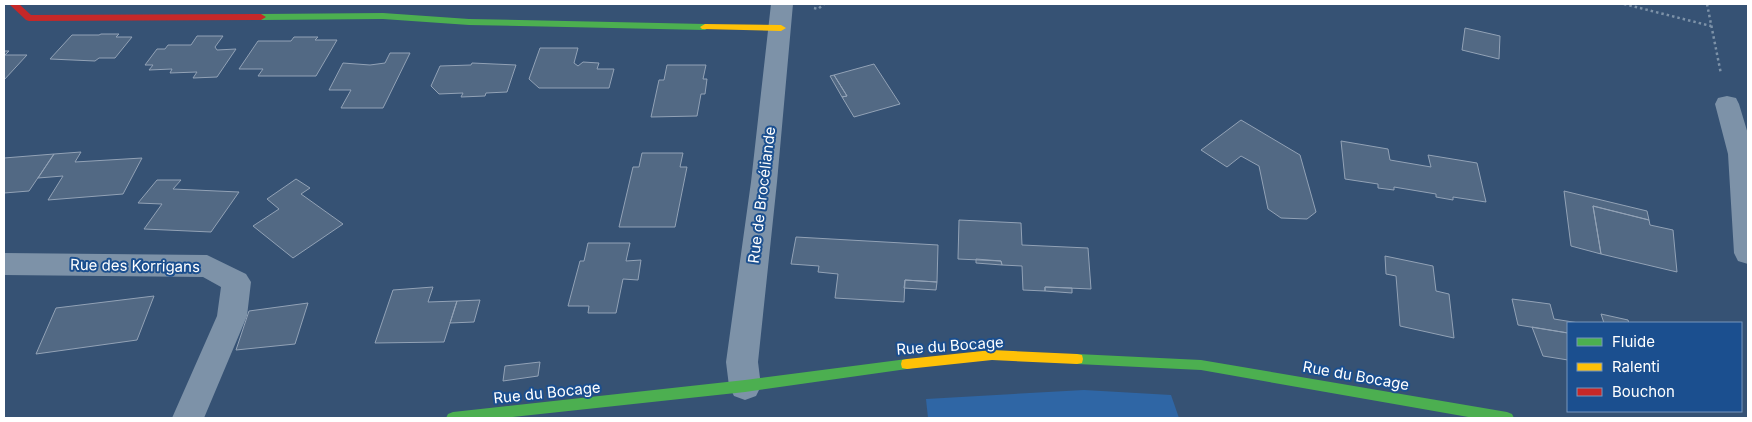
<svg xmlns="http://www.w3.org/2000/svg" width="1752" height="422" font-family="Inter,sans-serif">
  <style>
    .green { fill: #2f66a5 }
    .building { fill: #526984; stroke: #92a2b6 }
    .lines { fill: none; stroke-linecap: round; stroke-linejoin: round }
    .path { stroke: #7d92a8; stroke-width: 2.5; stroke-dasharray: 2.5 3; stroke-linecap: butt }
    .street { fill: #7d92a8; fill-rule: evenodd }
    .fast { fill: #4caf50; fill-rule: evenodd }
    .slow { fill: #ffc107; fill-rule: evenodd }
    .jam { fill: #c62828; fill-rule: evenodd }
    .labels { text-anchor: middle; stroke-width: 4; stroke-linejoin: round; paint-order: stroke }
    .street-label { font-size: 15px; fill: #fff; stroke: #1b4f8f }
  </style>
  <rect width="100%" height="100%" fill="#365274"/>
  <path class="green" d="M1084,390L1171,395L1179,418H928L926,399Z"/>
  <path class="building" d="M1465,28L1500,36L1499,59L1462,50Z
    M101,34H119L116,37H132L115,58H99L95,61L50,59L72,35H99Z
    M197,36H223L215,47L217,50L236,49L217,77L193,78L197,72L170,73L172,69L149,70L153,65H145L157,49H165L168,45H191Z
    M294,37H318L315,40H337L316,76H258L263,69H239L258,41H291Z
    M540,48H578L574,63L578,66L583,62L599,63L597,69H614L609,88H539L529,79Z
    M4,51H9L5,55H27L4,80Z
    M390,53H410L383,108H341L351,90H329L343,63L370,65L385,63Z
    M472,63L516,65L507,92L486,93L485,96L461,97L463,93L439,94L431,86L440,66L471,65Z
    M874,64L900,104L854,117L842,97L847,96L834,75Z
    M667,65H706L703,79H707L705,94H701L697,116L651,117L659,80H664Z
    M834,75L847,96L842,97L830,76Z
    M1241,120L1300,155L1316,212L1307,219L1281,218L1268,209L1259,166L1241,156L1227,167L1201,150Z
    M1341,141L1388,149L1390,160L1431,167L1428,155L1477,163L1486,202L1453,197V200L1436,197V194L1394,187V190L1378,188V184L1345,179Z
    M81,152L75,162L142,158L123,194L48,200L63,176L38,178L54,154Z
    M642,153H683L680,167H687L675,227H619L633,167H639Z
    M54,154L29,191L4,193V158Z
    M296,179L310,188L301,194L343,224L293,258L253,226L279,209L267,199Z
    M157,180H181L173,189L239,192L211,232L144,229L162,204L138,203Z
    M1564,191L1647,211L1649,220L1593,206L1601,254L1571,246Z
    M1593,206L1649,220L1650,225L1673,230L1677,272L1601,254Z
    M959,220L1021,223L1022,245L1088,248L1091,289L1045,287V291L1023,290L1022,266L1002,265L1001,261L958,259Z
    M796,237L938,245L937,282L905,280L904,302L835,298L838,274L818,272L819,266L791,264Z
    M588,243H630L626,261L641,260L638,280L623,279L616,313H588L589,306H568L580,261H584Z
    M1385,256L1433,266L1436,291L1449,294L1454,338L1400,326L1396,276L1386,274Z
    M976,259L1001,261L1002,265L976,263Z
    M905,280L937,282L936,290L904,288Z
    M433,287L428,302L457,301L444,342L375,343L393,290Z
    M1045,287L1072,288V293L1045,291Z
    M154,296L137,340L36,354L56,308Z
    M1512,299L1550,304L1554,319L1579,323H1568V333L1518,325Z
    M480,300L474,322L450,323L457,301Z
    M308,303L295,344L236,350L249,311Z
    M1601,314L1628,320L1629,323H1604Z
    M1532,327L1568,333V360L1543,356Z
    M540,362L538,376L503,381L505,366Z"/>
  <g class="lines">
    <path class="path" d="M1624,4L1711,26
      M1707,4L1721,74
      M814,8L818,9L824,4"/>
    <path class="street" d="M771,4H793L777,182L758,362L761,386L756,396L745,400L734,396L729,386L726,362L751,182Z
      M1727,96L1736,98L1739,104L1748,134V264L1738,261L1734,253L1728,154L1715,104L1718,98Z
      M4,253L207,255L246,274L251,282L247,316L204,418H172L217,316L221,287L203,277L4,275Z"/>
    <path class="fast" d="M383,13L469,19L705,24L710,27L705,30L469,25L383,19L261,20L256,17L261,14Z
      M1077,354L1201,360L1507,412L1512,414L1514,418H1474L1201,370L1077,364L1072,363L1071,359L1072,355Z
      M907,359L912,360L913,364L912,368L907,369L745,392L504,418H446L448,414L453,412L745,380Z"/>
    <path class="slow" d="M705,24L781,25L786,28L781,31L702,29L700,27Z
      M992,350L1077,354L1082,355L1083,359L1082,363L1077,364L992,360L907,369L902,368L901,364L902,360L907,359Z"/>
    <path class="jam" d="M9,4H19L31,15L261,14L266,17L261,20L29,21L26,20Z"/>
  </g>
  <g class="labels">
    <g class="street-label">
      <text transform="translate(762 195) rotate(-83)" y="5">Rue de Brocéliande</text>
      <text transform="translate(135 266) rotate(1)" y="5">Rue des Korrigans</text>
      <text transform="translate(950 346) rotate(-4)" y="5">Rue du Bocage</text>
      <text transform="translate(1356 376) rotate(10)" y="5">Rue du Bocage</text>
      <text transform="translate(547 393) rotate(-6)" y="5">Rue du Bocage</text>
    </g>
  </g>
  <rect width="1752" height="422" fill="none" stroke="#ffffff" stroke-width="10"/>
  <rect x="1567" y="322" width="175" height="90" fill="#1b4f8f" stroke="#7695bc"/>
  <rect x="1577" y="338" width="25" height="8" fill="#4caf50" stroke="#7695bc"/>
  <text x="1612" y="347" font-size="15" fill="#ffffff">Fluide</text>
  <rect x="1577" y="363" width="25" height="8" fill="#ffc107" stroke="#7695bc"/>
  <text x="1612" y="372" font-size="15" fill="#ffffff">Ralenti</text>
  <rect x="1577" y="388" width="25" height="8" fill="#c62828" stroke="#7695bc"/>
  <text x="1612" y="397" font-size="15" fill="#ffffff">Bouchon</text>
</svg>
